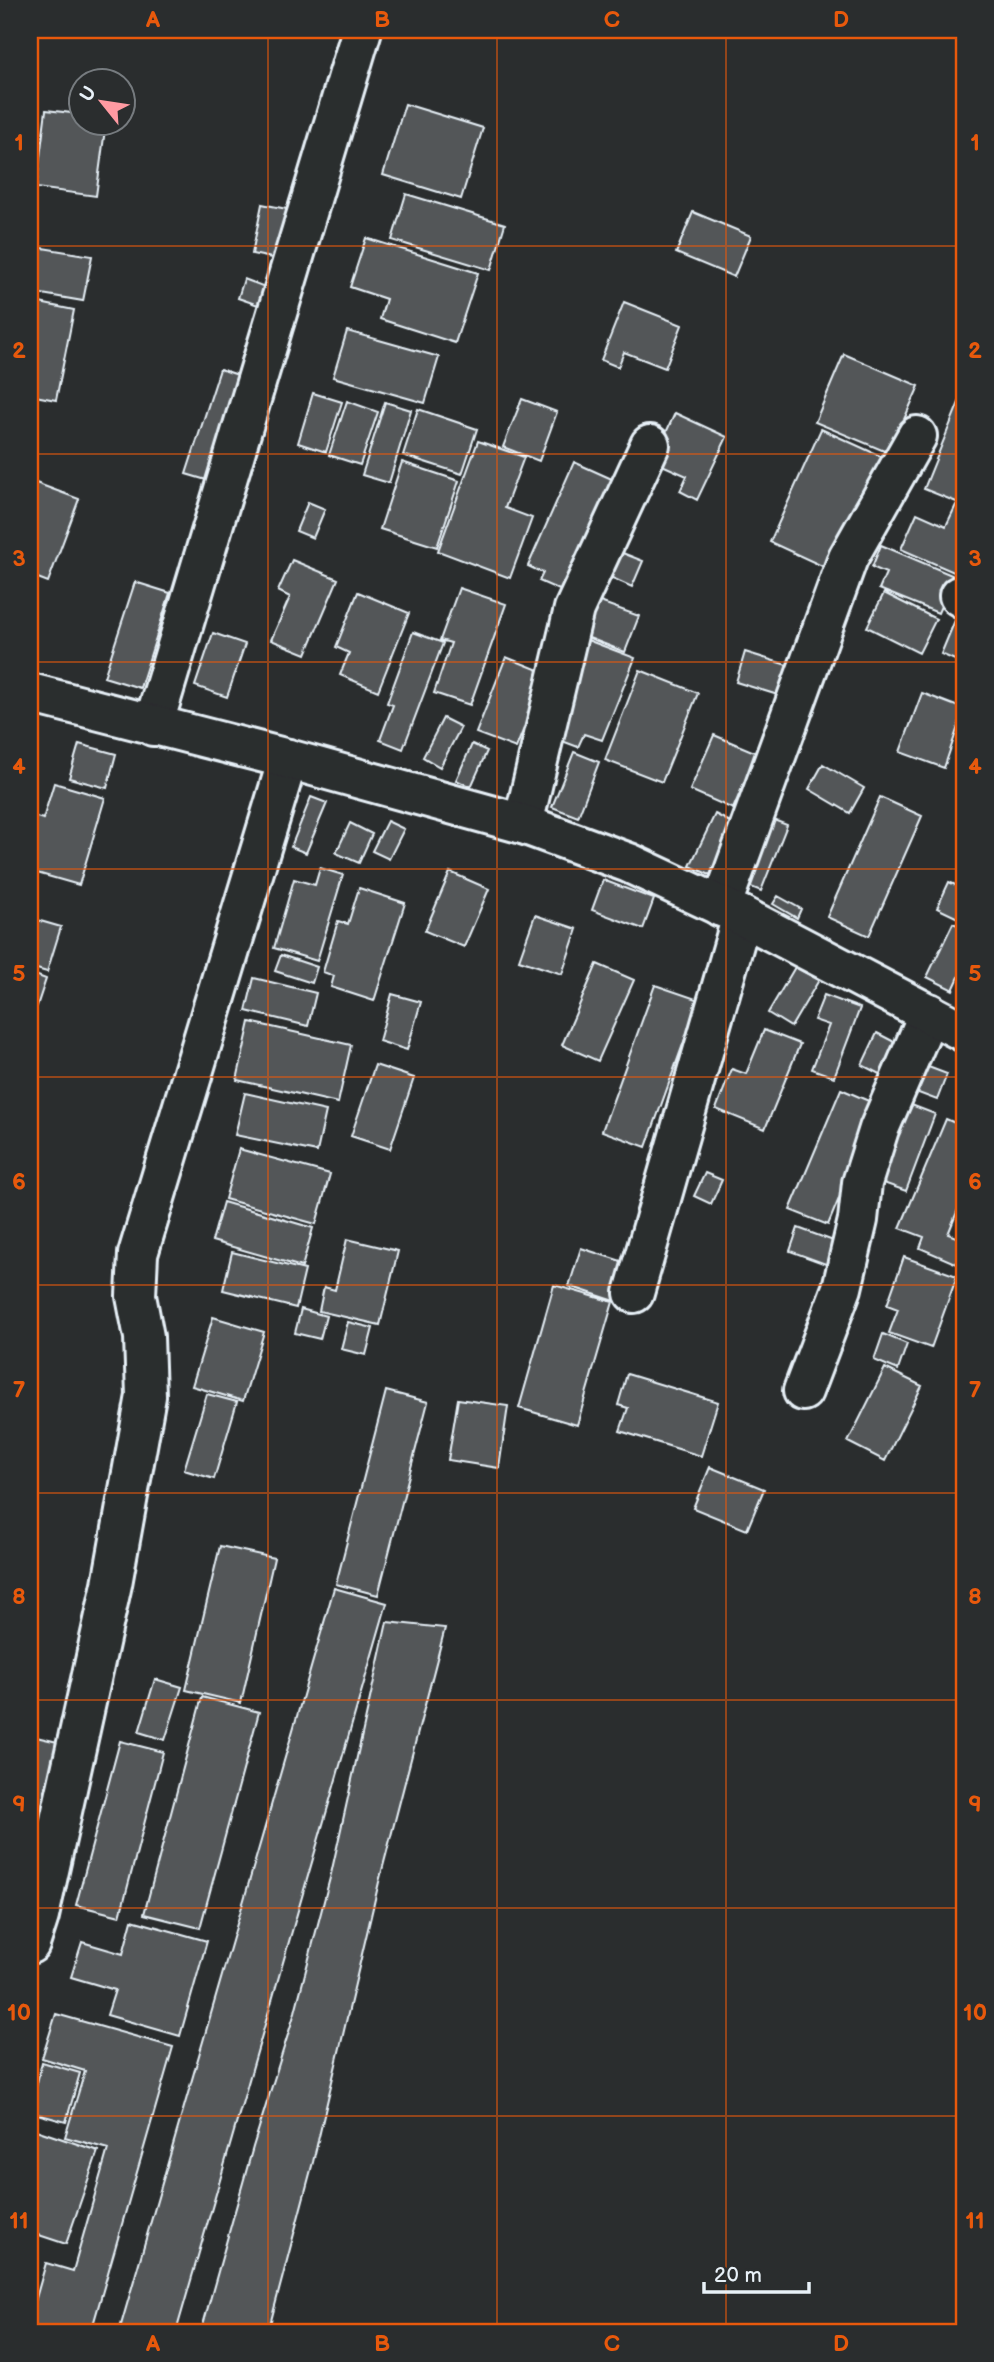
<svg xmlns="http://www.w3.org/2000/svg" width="994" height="2362" font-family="'Balsamiq Sans',sans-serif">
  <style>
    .building { fill: #535759; stroke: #e8f1f8; stroke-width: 2 }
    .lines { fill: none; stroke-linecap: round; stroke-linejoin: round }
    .street-casing { stroke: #e8f1f8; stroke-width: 44 }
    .secondary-casing { stroke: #e8f1f8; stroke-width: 44 }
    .street { stroke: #2a2d2e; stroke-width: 38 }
    .secondary { stroke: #2a2d2e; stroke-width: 38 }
    .grid { fill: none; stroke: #e8590c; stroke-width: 2; stroke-opacity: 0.55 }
    .neatline { fill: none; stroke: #e8590c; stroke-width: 2.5 }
    .grid-label { font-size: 23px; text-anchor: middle; font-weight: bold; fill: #e8590c }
  </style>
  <rect width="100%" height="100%" fill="#2a2d2e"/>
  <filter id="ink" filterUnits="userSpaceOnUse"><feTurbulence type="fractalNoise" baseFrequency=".0143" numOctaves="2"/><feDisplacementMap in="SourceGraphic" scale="14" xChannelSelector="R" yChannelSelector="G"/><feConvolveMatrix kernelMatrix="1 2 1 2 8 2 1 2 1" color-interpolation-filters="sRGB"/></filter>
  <g filter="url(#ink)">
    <path class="building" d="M405,104L483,128L461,199L383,175Z
      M46,110L80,114V122H106L96,196L36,188Z
      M30,134L39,137L30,173Z
      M406,194L505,224L491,270L392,240Z
      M262,204L287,209L277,259L252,254Z
      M693,212L751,236L734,277L676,253Z
      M366,238L478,273L455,343L380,319L386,299L350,287Z
      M30,246L92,256L83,301L30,292Z
      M244,279L273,290L267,308L238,298Z
      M30,301L74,310L56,400L30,395Z
      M624,302L682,325L665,368L624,352L618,367L601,360Z
      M347,331L439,357L425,403L333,377Z
      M844,354L919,386L889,453L815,422Z
      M220,369L247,378L213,482L186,474Z
      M964,390V505L924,489Z
      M313,393L342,402L326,452L298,443Z
      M522,399L557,412L539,461L503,447Z
      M347,401L378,412L360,465L329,455Z
      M385,402L411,410L389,483L362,475Z
      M418,409L477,429L462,474L403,455Z
      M675,413L727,437L697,500L680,491L687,476L653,461Z
      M821,429L887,459L835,572L770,542Z
      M478,441L524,457L505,508L532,518L510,578L438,551Z
      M402,462L459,481L437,547L380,529Z
      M574,462L623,484L564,592L539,581L543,573L528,566Z
      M36,483L79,499L48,582L30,575V499Z
      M308,502L325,509L313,538L296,531Z
      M956,505L964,509V555L956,573L901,549L917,513L946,526Z
      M881,545L954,576L938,613L879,589L886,573L872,567Z
      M620,552L643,561L632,587L610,577Z
      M292,560L338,579L306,654L271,640L290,597L278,591Z
      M135,582L170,593L140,688L104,677Z
      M459,588L506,604L470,705L434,693L451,643L440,640Z
      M358,592L409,613L378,691L340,675L349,653L336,647Z
      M884,593L936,619L919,653L867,627Z
      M589,598L639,616L625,652L576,633Z
      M958,613L964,615V664L941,654Z
      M413,632L443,643L403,749L380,740L393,705L387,703Z
      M213,633L245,644L227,697L195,686Z
      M582,638L635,658L602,740L584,734L578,747L554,738L579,676L569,672Z
      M745,652L790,666L781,696L736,682Z
      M506,657L546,673L516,748L476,733Z
      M640,670L698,693L662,782L605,760Z
      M922,693L964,709L944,768L900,752Z
      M443,718L461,727L440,767L423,757Z
      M714,735L757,753L733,809L690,790Z
      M79,744L116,754L107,788L69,778Z
      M472,744L487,751L471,787L456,780Z
      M574,752L599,762L578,817L552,807Z
      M823,764L864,788L850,813L809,789Z
      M54,783L105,798L79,885L30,871V815L43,819Z
      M311,797L327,803L306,853L291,847Z
      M880,797L922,816L869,936L827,917Z
      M715,814L734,824L710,875L690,866Z
      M766,817L787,825L761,891L741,883Z
      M387,821L404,829L389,859L372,851Z
      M350,823L372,834L359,863L336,853Z
      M320,868L343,875L317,961L274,948L294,879L315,885Z
      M450,872L489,889L464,947L425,931Z
      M603,880L654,899L643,929L592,910Z
      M949,882L964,889V921L937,908Z
      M359,888L405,903L374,1001L331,987L334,976L323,972L338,921L348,924Z
      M778,896L801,909L797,918L773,904Z
      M535,915L577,929L562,974L519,960Z
      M30,918L61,927L47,972L30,967Z
      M953,923L964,928V966L953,990L927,977Z
      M281,955L317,967L312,983L275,971Z
      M597,964L634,980L598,1061L562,1045Z
      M795,967L819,980L791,1027L768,1013Z
      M30,973L46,979L37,1006L30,1003Z
      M254,978L316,993L308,1026L246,1011Z
      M655,985L699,1000L646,1147L602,1131Z
      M392,994L421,1002L407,1050L379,1041Z
      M824,995L860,1008L834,1077L812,1069L829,1025L814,1020Z
      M250,1022L351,1045L338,1103L237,1080Z
      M764,1030L800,1044L765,1129L716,1109L732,1069L746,1074Z
      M877,1033L904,1047L889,1079L862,1065Z
      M375,1065L414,1078L390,1149L351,1136Z
      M923,1065L947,1074L937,1100L913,1091Z
      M841,1089L878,1105L828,1225L790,1210Z
      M245,1093L326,1111L317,1152L235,1135Z
      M901,1101L935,1114L906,1191L872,1179Z
      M946,1119L964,1127V1195L948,1234L964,1240V1246L957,1264L920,1248L924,1237L900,1228Z
      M239,1149L330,1174L316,1224L225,1199Z
      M705,1173L722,1180L711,1204L694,1196Z
      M223,1202L313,1228L302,1267L212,1241Z
      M798,1228L850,1247L842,1270L790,1251Z
      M347,1239L398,1251L380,1325L319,1311L324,1287L335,1290Z
      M581,1248L627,1263L615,1301L569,1286Z
      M232,1252L305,1270L296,1308L223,1290Z
      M904,1257L957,1276L931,1348L889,1333L898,1309L887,1305Z
      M554,1285L613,1302L577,1425L519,1408Z
      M964,1306V1355L957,1354Z
      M301,1309L326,1316L320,1339L295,1333Z
      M213,1317L264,1332L243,1401L192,1386Z
      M348,1322L373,1328L366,1355L341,1349Z
      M883,1334L907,1344L898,1370L874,1360Z
      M885,1368L922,1386L885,1461L848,1442Z
      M627,1374L718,1402L701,1456L620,1431L628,1408L618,1405Z
      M386,1391L428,1402L378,1595L336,1584Z
      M207,1394L237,1402L214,1479L184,1470Z
      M458,1399L508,1406L499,1468L448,1460Z
      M710,1467L764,1489L747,1530L693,1508Z
      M220,1546L274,1558L241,1703L186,1690Z
      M334,1588L387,1603L176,2332H119Z
      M387,1622L445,1628L379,1882L313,2162L268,2332H201L253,2147L295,2012L331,1874Z
      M155,1679L182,1687L165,1740L139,1732Z
      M202,1697L259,1712L200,1928L144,1914Z
      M32,1736L66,1744L40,1852L30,1850V1745Z
      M120,1741L163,1752L120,1916L76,1905Z
      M132,1920L207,1941L180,2036L107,2015L115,1990L71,1977L82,1942L123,1954Z
      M56,2014L173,2047L91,2332H30V2319L46,2263L73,2271L108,2149L65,2137L85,2071L42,2058Z
      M42,2062L80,2073L66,2122L30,2112Z
      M30,2128L98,2151L66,2244L39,2235L30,2261Z"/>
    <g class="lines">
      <g class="street-casing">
        <path id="street" d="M959,596L964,599
          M153,726L362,30
          M523,824L574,609L650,445
          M721,907L848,558L917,436
          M634,1293L742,916
          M803,1391L842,1288L858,1220L862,1183L879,1129L929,1013
          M30,1944L39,1916L112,1584L146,1396L144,1337L136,1296L138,1254L288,759"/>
      </g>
      <g class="secondary-casing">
        <path id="secondary" d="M30,693L288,759L523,824L629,863L742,916L964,1032"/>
      </g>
      <use href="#street" class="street"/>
      <use href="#secondary" class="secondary"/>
    </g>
  </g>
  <path class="grid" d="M268,30V2332M497,30V2332M726,30V2332M30,246H964M30,454H964M30,662H964M30,869H964M30,1077H964M30,1285H964M30,1493H964M30,1700H964M30,1908H964M30,2116H964"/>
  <rect width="994" height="2362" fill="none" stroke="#2a2d2e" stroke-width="77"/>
  <g transform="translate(102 102) rotate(300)"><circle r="33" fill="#2a2d2e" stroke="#767b7f" stroke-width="2"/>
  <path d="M0-5L12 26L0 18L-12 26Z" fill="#ff9aa2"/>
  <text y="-10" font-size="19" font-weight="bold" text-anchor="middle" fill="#e8f1f8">U</text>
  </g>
  <path d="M704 2282v10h105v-10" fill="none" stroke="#e8f1f8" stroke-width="3.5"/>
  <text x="714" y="2282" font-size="21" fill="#e8f1f8" stroke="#2a2d2e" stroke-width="5" paint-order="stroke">20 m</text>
  <rect x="38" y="38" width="918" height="2286" class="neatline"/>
  <g class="grid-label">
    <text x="153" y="27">A</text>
    <text x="382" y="27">B</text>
    <text x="612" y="27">C</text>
    <text x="841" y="27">D</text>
    <text x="19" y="150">1</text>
    <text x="975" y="150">1</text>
    <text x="19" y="358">2</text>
    <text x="975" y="358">2</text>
    <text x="19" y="566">3</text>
    <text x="975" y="566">3</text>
    <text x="19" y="774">4</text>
    <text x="975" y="774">4</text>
    <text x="19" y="981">5</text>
    <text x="975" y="981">5</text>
    <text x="19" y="1189">6</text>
    <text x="975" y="1189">6</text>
    <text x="19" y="1397">7</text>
    <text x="975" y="1397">7</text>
    <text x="19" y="1604">8</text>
    <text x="975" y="1604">8</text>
    <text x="19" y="1812">9</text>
    <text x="975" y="1812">9</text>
    <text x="19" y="2020">10</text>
    <text x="975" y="2020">10</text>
    <text x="19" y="2228">11</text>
    <text x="975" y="2228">11</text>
    <text x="153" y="2351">A</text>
    <text x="382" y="2351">B</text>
    <text x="612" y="2351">C</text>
    <text x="841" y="2351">D</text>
  </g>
</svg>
